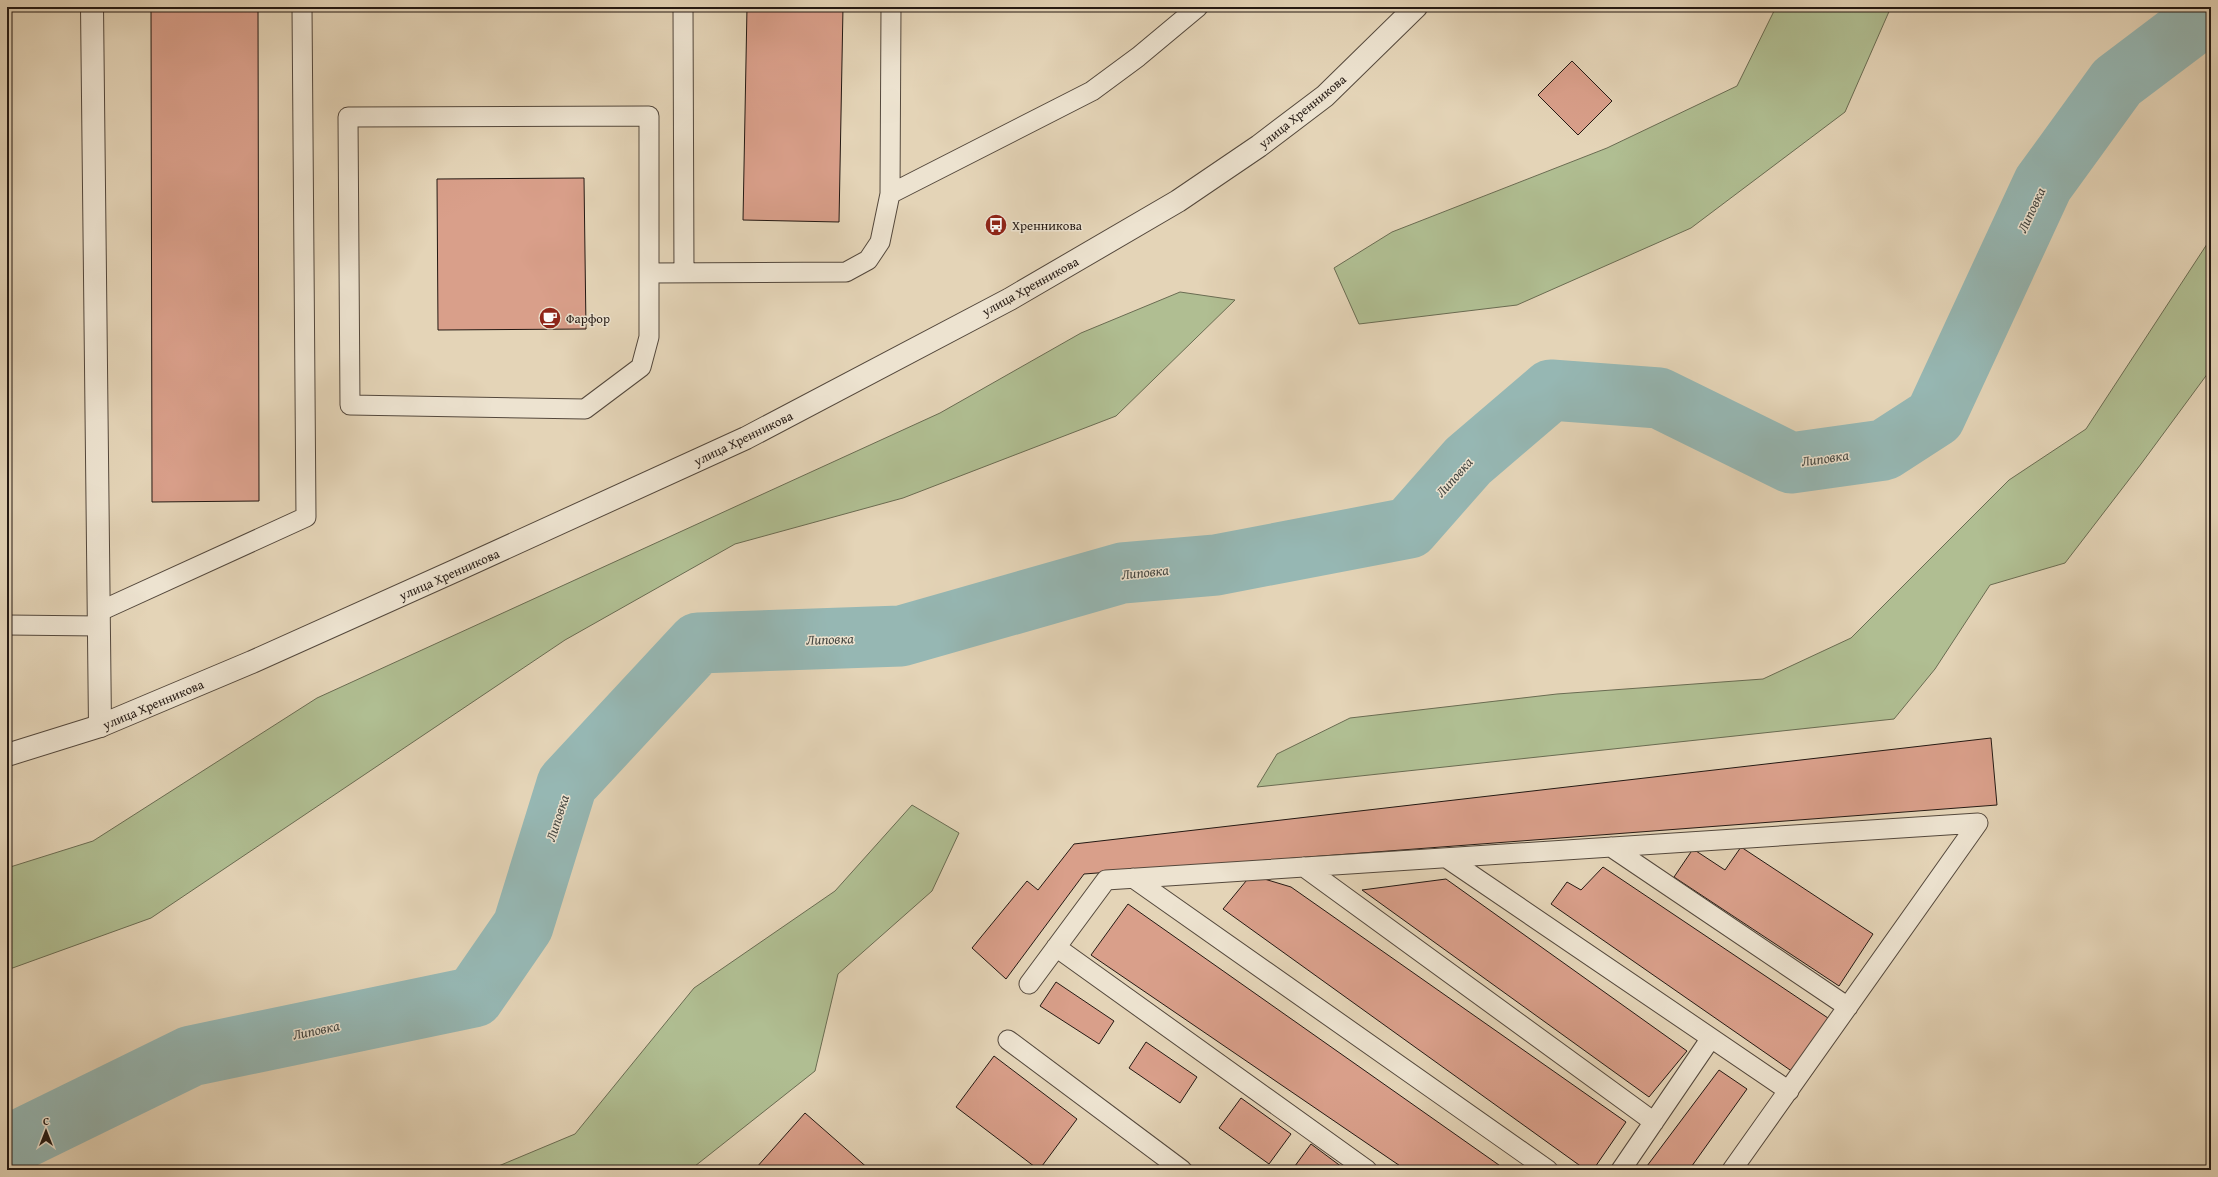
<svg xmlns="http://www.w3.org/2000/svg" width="2218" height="1177" font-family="'Gentium Book Plus',serif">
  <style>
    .green { fill: #b0be92; stroke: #6a6c52 }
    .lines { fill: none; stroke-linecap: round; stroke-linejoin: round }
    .river { stroke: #96b7b3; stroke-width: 61 }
    .building { fill: #d99f8a; stroke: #241913 }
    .service-casing { stroke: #54483c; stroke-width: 21 }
    .minor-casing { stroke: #54483c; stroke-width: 24 }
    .tertiary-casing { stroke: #54483c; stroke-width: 24 }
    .service { stroke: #ede3d0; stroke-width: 19 }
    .minor { stroke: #ede3d0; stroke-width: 22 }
    .tertiary { stroke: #ede3d0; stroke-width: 22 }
    .labels { text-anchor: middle; stroke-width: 3; stroke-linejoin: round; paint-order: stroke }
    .street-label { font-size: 13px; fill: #241913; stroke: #ede3d0 }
    .poi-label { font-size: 13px; fill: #241913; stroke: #ede3d0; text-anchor: start }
    .water-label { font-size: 14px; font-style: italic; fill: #464843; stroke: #ede3d0 }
  </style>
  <rect width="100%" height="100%" fill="#e4d4b7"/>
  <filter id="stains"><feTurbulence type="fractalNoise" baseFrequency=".005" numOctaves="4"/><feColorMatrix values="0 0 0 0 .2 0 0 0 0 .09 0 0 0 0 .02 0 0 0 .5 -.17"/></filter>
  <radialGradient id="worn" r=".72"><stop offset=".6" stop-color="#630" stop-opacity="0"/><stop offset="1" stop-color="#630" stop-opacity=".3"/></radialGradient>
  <path class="green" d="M1776,7H1891L1845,112L1691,228L1517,305L1359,324L1334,268L1392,232L1607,148L1737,86Z
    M2211,238V369L2141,464L2065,563L1990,585L1935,669L1894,719L1257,787L1277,754L1350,718L1557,694L1763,679L1851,638L2009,480L2086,429Z
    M1180,292L1235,300L1116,416L903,498L735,544L565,640L151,918L7,970V868L93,841L317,698L940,413L1081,333Z
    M912,805L959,833L932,891L838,974L815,1071L690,1170H489L575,1134L694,988L835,891Z"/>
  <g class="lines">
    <path class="river" d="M7,1146L191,1056L474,997L523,926L567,784L698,643L901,636L1122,573L1216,565L1409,528L1468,461L1551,390L1659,398L1791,463L1884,450L1935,417L2043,184L2117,82L2211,11"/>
  </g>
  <path class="building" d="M151,7H258L259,501L152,502Z
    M747,7H843L839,222L743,220Z
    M1572,61L1612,101L1578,135L1538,95Z
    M584,178L586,329L438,330L437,179Z
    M1991,738L1997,805L1084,874L1006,979L972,948L1027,881L1038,890L1074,844Z
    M1741,847L1873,934L1839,986L1674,877L1693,849L1725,870Z
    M1603,867L1828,1018L1793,1072L1551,904L1567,882L1581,890Z
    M1251,875L1291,887L1626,1122L1593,1170H1586L1223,909Z
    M1446,879L1687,1051L1649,1097L1362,890Z
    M1128,904L1506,1170H1406L1091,955Z
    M1056,982L1114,1021L1099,1044L1040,1006Z
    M1146,1042L1197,1077L1180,1103L1129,1068Z
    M994,1056L1077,1119L1039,1170L956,1107Z
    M1719,1070L1747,1089L1689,1170H1644Z
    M1241,1098L1291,1134L1269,1164L1219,1128Z
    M805,1113L870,1170H759L756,1168Z
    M1311,1144L1346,1170H1292Z"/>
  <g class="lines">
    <g class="service-casing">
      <path id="service" d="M683,7L684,273
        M891,7L890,194L1092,91L1138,57L1198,7
        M649,116V337L641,367L585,409L350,405L348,117Z
        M650,273L846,272L868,260L880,242L890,194
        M98,612L306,517L302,7
        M7,625L99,626
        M1611,847L1848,1007
        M1448,859L1789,1091
        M1304,867L1654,1122
        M1133,878L1548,1170
        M1056,947L1367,1170
        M1029,984L1106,880L1978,823L1732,1170
        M1008,1040L1182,1170
        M1621,1170L1711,1038"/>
    </g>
    <g class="minor-casing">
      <path id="minor" d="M92,7L100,726"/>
    </g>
    <g class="tertiary-casing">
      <path id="tertiary" d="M7,755L100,726L252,662L459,569L746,438L1010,299L1178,201L1259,146L1325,96L1416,7"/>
    </g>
    <use href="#service" class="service"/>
    <use href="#minor" class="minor"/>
    <use href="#tertiary" class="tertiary"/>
  </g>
  <defs>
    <g id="bus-disc" transform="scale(1.15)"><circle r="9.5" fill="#8f2418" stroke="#ede3d0"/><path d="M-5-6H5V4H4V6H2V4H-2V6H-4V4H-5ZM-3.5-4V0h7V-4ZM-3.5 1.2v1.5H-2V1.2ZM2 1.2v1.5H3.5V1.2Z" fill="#fff"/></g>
    <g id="cafe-disc" transform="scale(1.15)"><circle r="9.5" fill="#8f2418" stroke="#ede3d0"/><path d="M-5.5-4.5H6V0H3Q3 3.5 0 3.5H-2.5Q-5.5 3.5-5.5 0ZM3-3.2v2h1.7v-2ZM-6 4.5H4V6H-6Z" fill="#fff"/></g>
  </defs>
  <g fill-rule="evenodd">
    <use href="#bus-disc" x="996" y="225"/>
    <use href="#cafe-disc" x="550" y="318"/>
  </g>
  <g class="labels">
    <g class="street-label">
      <text transform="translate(1302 111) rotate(-39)" y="5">улица Хренникова</text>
      <text transform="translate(1030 286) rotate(-29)" y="5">улица Хренникова</text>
      <text transform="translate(743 438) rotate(-26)" y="5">улица Хренникова</text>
      <text transform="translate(449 574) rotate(-24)" y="5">улица Хренникова</text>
      <text transform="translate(153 704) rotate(-23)" y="5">улица Хренникова</text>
    </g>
    <g class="poi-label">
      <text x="1012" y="230">Хренникова</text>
      <text x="566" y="323">Фарфор</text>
    </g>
    <g class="water-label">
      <text transform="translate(2031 210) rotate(-65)" y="5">Липовка</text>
      <text transform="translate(1825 458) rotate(-8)" y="5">Липовка</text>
      <text transform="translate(1454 477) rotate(-48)" y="5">Липовка</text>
      <text transform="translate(1145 572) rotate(-6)" y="5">Липовка</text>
      <text transform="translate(830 639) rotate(-2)" y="5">Липовка</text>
      <text transform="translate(557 818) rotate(-72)" y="5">Липовка</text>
      <text transform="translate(316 1030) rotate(-12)" y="5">Липовка</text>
    </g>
  </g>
  <rect width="2218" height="1177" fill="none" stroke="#e4d4b7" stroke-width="24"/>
  <rect x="8" y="8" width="2202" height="1161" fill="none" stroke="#241913" stroke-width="2"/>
  <rect x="12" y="12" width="2194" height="1153" fill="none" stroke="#241913"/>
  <g transform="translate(46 1131)" stroke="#ede3d0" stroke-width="3" paint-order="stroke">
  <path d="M0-3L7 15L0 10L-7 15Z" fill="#241913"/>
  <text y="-6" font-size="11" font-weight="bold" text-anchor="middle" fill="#241913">С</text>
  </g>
  <rect width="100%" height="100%" filter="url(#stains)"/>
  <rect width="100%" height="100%" fill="url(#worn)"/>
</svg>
